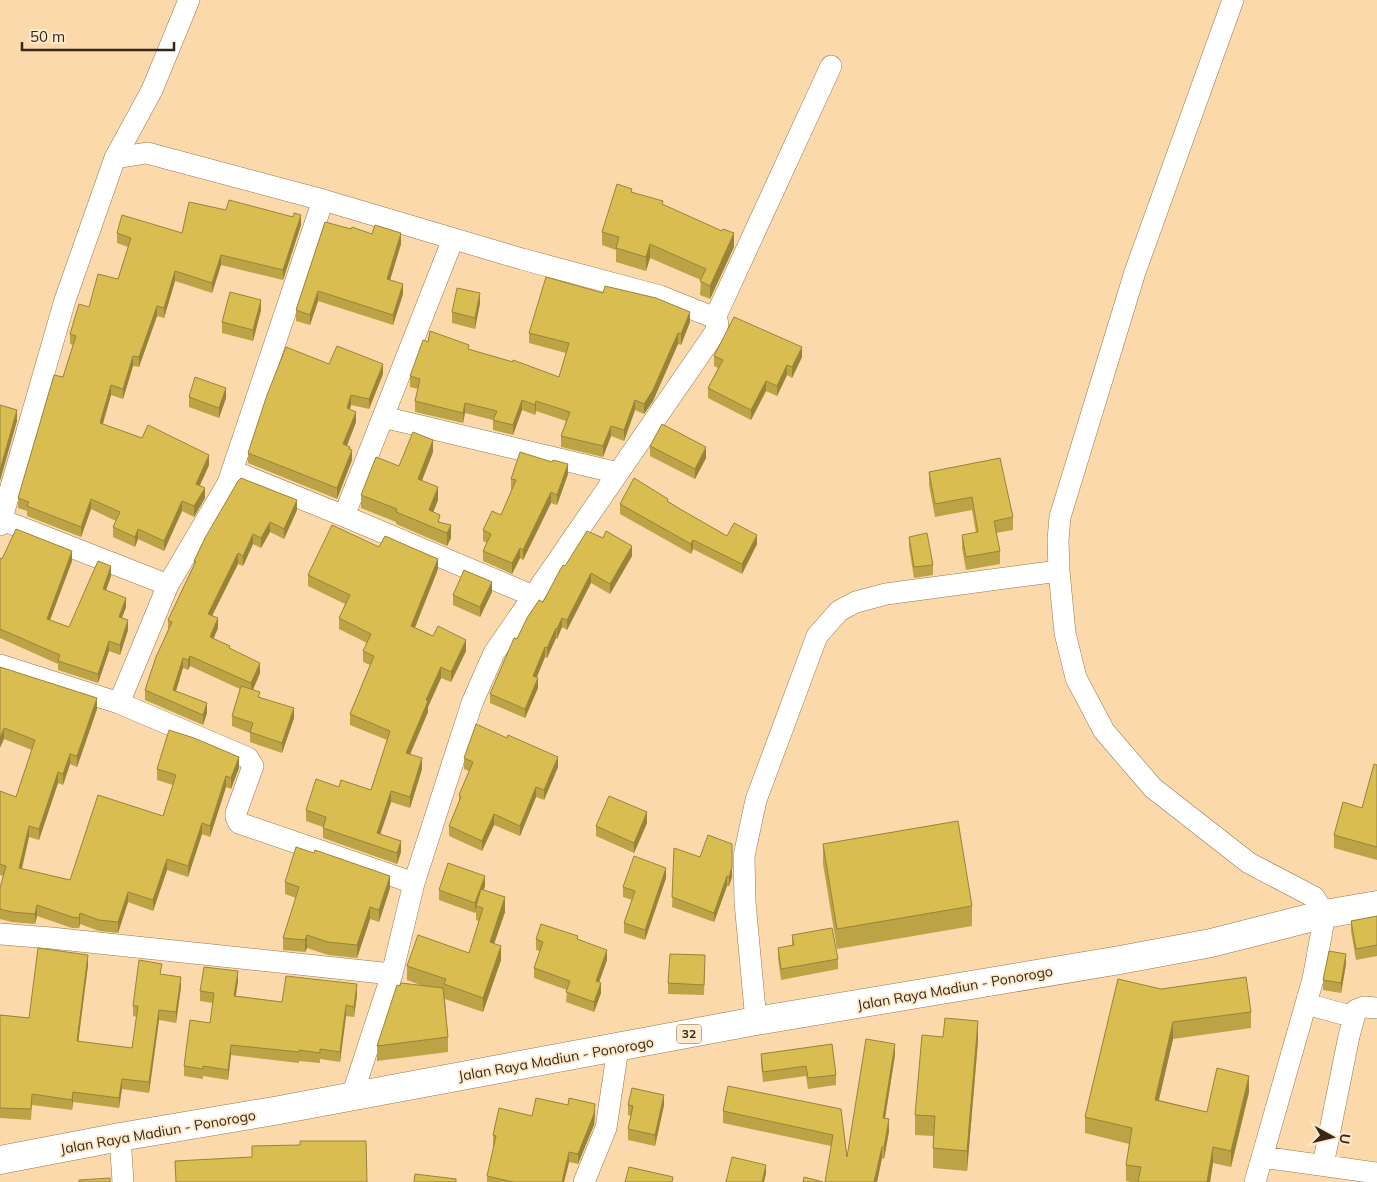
<svg xmlns="http://www.w3.org/2000/svg" width="1377" height="1182" font-family="Mulish,sans-serif">
  <style>
    .lines { fill: none; stroke-linecap: round; stroke-linejoin: round }
    .minor-casing { stroke: #96774c; stroke-width: 22 }
    .highway-casing { stroke: #96774c; stroke-width: 29 }
    .minor { stroke: #fff; stroke-width: 21 }
    .highway { stroke: #fff; stroke-width: 28 }
    .wall { fill: #bba346 }
    .shaded-wall { fill: #988439 }
    .building { fill: #d9bd51; stroke: #988439 }
    .labels { text-anchor: middle; stroke-width: 4; stroke-linejoin: round; paint-order: stroke }
    .shield { fill: #fee9cd; stroke: #71624d; stroke-width: 1 }
    .shield-label { font-size: 12px; font-weight: bold; fill: #352816 }
    .street-label { font-size: 14px; fill: #352816; stroke: #fee9cd }
  </style>
  <rect width="100%" height="100%" fill="#fbd9ab"/>
  <g class="lines">
    <g class="minor-casing">
      <path id="minor" d="M1233,0L1135,272L1060,517L1058,540L1059,571L1065,633L1076,678L1104,731L1153,788L1249,863L1314,897L1325,914L1313,979L1255,1182
        M115,158L147,153L323,200L522,259L660,296L715,318C720,323 717,328 714,334L494,653L472,703L414,883L392,974L352,1096
        M715,318L831,66
        M383,417L618,473
        M228,483L323,200
        M344,516L453,239
        M2,520L168,585
        M0,525L65,300L115,158L152,90L189,0
        M0,665L119,703
        M414,883L239,823L236,817V813L253,766L248,758L119,703L168,585L228,483L237,475H243L344,516L533,596
        M0,934L51,938L392,974
        M1306,1004L1354,1017
        M756,1021L745,902L744,856L756,800L817,636L839,611L856,602L886,594L1059,571
        M120,1137L123,1182
        M1262,1157L1377,1173
        M1323,1165L1349,1036L1356,1010L1364,1007L1377,1008
        M584,1182L606,1128L618,1048"/>
    </g>
    <g class="highway-casing">
      <path id="highway" d="M0,1160L120,1137L274,1111L756,1021L1120,960L1211,943L1325,914L1377,905"/>
    </g>
    <use href="#minor" class="minor"/>
    <use href="#highway" class="highway"/>
  </g>
  <path class="wall" d="M632,193L663,205L734,247L710,299L700,295L701,280L650,258L646,271L616,262V250L602,245V232Z
    M226,210L301,225L283,280L221,265L212,293L175,281L164,318L157,316L139,367L133,366L123,399L111,395L103,424L209,465L200,485L205,498L194,517L182,511L164,551L138,539L135,547L113,537V527L116,521L91,509L81,537L27,516V511L18,508V498L63,377L73,345L70,344V334L89,307L118,279L128,247L117,243V233H182Z
    M325,222L401,244L390,280L403,294L393,325L318,301L310,325L296,321V310Z
    M480,303L475,329L452,323V312Z
    M261,310L253,341L222,333V322Z
    M690,322L681,345L678,344L653,401L644,414L635,410L624,441L611,436L603,457L561,447V436L566,421L536,411L535,415L522,410L513,435L493,430V420L465,413L463,423L415,412V401L418,389L410,387V376L428,342L469,349L559,377L566,353L529,343V333Z
    M714,356L802,357L792,378L787,375L777,396L766,391L751,420L708,398V388L718,368L714,366Z
    M329,364L383,374L369,409L351,405L350,409L356,422L347,446L350,449L352,460L337,499L248,463V453Z
    M189,397L226,398L219,418L189,407Z
    M650,446L706,458L695,479L650,456Z
    M433,452L422,480L438,500L433,512L451,538L447,546L396,524V522L361,508V495L399,466Z
    M929,472L1013,517V530L996,533L1000,551V564L966,570L962,548V535L976,533L972,510L935,517L929,485Z
    M568,474L557,505L551,503L523,560L520,558L512,574L483,561V551L487,543L483,541V530L501,515L512,489H511V479Z
    M668,501L680,509L727,536L757,544L742,574L693,549L691,554L620,514V504Z
    M297,510L284,539L270,532L261,548L253,544L243,566L238,564L212,615L218,628L213,639L230,648L260,673L253,690L260,697L294,718L282,753L250,742V733L232,726V716L240,689L190,666L188,670L183,668L176,691L207,713L203,725L145,700V690L168,630V620L194,565V561L205,538Z
    M909,537L933,565V575L914,578L909,547Z
    M379,547L438,569L415,628L466,651L451,682L441,678L428,707V712L410,754L422,769L410,808L391,802L380,834L401,852L397,864L323,838V827L306,821V810L339,787L371,790L387,740L350,725V714L370,665L363,662V651L367,643L339,629V618L345,604L308,586V575Z
    M632,556L610,594L591,583L567,630L562,627L557,639L556,638L547,658L545,657L537,677L538,688L525,718L490,703V694L517,639L543,602L565,566Z
    M0,558L2,559L72,561L50,620L69,627L111,576L106,590L126,607L122,618L128,630L120,655L109,651L98,683L58,670V664L0,638Z
    M492,592L480,617L453,605V595Z
    M0,667L97,709L77,767L70,764L63,785L58,783L39,840L29,837L22,869L70,880L163,816L173,785L157,780V769L239,768L231,789L226,787L210,837L202,834L188,877L167,870L153,911L128,902L118,933L99,931L80,924L79,928H72L37,916L35,924L12,922L0,919V888L3,876L0,875V791L16,797L32,750L4,739Z
    M464,758L558,767L544,800L536,797L520,836L494,825L482,851L449,836V826L459,802V795L469,771L464,769Z
    M1377,765V860L1334,848V835L1362,808Z
    M647,823L634,853L596,836V826Z
    M823,844L972,906V926L837,949L823,864Z
    M674,848L732,877L729,886H727L714,922L672,907Z
    M666,878L645,940L624,933V923L632,900L623,897V887Z
    M285,882L390,888L379,922L370,919L357,958L328,955L307,948L305,952L283,950V938L296,898L285,894Z
    M485,886L483,890L505,912L494,943L501,960L483,1012L445,999L448,1037V1052L377,1061V1046L400,986H423L407,980V966L469,953L479,921L476,920V912L475,913L439,900V890Z
    M1377,916V956L1356,960L1351,931V921Z
    M792,935L838,959V969L781,980L778,958V948L792,945Z
    M536,939H578L607,960L599,982L601,993L594,1012L566,1002L567,990L534,978V968L540,951L536,950Z
    M1346,964L1341,993L1323,990V980Z
    M88,965L78,1042L132,1048L137,1017L133,1016V1006L162,974L181,987L176,1023L159,1020L149,1093L122,1089L119,1108L73,1102L72,1110L32,1105L31,1120L0,1118V1015L29,1018Z
    M705,966L704,995L668,994V983Z
    M1118,979L1251,1012V1028L1173,1039L1159,1100L1207,1112L1249,1092L1231,1167L1213,1163L1210,1182H1131L1126,1181V1165L1129,1144L1085,1133V1117Z
    M238,981L236,996L282,1002L357,995L354,1017L346,1016L340,1062L320,1059V1063L299,1061V1063L231,1055L228,1080L203,1076V1079L184,1076V1066L210,1023L213,1003L200,1001V991Z
    M978,1041L967,1171L933,1168V1148L934,1136L915,1135V1115Z
    M832,1044L836,1075V1085L808,1089L806,1076L763,1082L761,1064V1054Z
    M895,1055L885,1119L889,1131L884,1159L882,1158L877,1182L831,1146L723,1123V1111L841,1109L847,1157Z
    M628,1105H664L655,1146L628,1140V1129L631,1116L628,1115Z
    M595,1115L594,1125L578,1164L569,1162L564,1182H487V1176L494,1146H493V1135L532,1116Z"/>
  <path class="shaded-wall" d="M301,215V225L283,280V270Z
    M401,233V244L387,290V279Z
    M734,233V247L710,299V286Z
    M650,244V258L646,271V257Z
    M221,255V265L212,293V283Z
    M175,271V281L164,318V308Z
    M403,284V294L393,325V315Z
    M318,291V301L310,325V315Z
    M480,293V303L475,329V318Z
    M261,300V310L253,341V330Z
    M157,306V316L139,367V357Z
    M690,312V322L681,345V334Z
    M678,333V344L653,401L644,414V404Z
    M802,347V357L792,378V367Z
    M133,356V366L123,399V389Z
    M383,364V374L369,409V399Z
    M787,365V375L777,396V386Z
    M766,381V391L751,420V410Z
    M111,385V395L100,433V423Z
    M226,388V398L219,418V408Z
    M351,395V405L347,419V408Z
    M522,400V410L513,435V425Z
    M635,400V410L624,441V430Z
    M536,401V411L535,415V405Z
    M465,403V413L463,423V413Z
    M17,410V421L0,481V470Z
    M356,412V422L343,455V444Z
    M611,426V436L603,457V446Z
    M433,440V452L418,491V479Z
    M350,447V457L352,450V460L337,499V488Z
    M706,447V458L695,479V469Z
    M209,455V465L196,494V484Z
    M568,464V474L557,505V495Z
    M438,487V500L429,523V510Z
    M205,488V498L194,517V506Z
    M551,492V503L523,560V550Z
    M91,499V509L81,537V527Z
    M297,500V510L284,539V529Z
    M182,501V511L164,551V541Z
    M270,522V532L261,548V538Z
    M451,525V538L447,546V533Z
    M138,529V539L135,547V537Z
    M253,534V544L243,566V556Z
    M757,535V544L742,574V564Z
    M693,540V549L691,554V544Z
    M632,546V556L610,594V584Z
    M520,548V558L512,574V563Z
    M72,551V561L47,628V619Z
    M238,553V564L208,624V614Z
    M438,559V569L411,637V626Z
    M111,566V576L103,599V589Z
    M591,573V583L567,630V620Z
    M492,582V592L480,617V607Z
    M126,598V607L119,626V617Z
    M218,618V628L210,647V637Z
    M562,618V627L557,639V629Z
    M128,620V630L120,655V645Z
    M556,628V638L547,658V648Z
    M466,640V651L451,682V672Z
    M109,641V651L98,683V674Z
    M545,647V657L533,686V676Z
    M190,656V666L188,670V660Z
    M183,658V668L173,700V690Z
    M260,663V673L251,694V683Z
    M441,667V678L428,707V712L406,764V753L426,700Z
    M538,678V688L525,718V709Z
    M97,698V709L77,767V756Z
    M207,703V713L203,725V715Z
    M294,708V718L282,753V743Z
    M4,728V739L0,748V738Z
    M70,754V764L63,785V774Z
    M239,757V768L231,789V778Z
    M558,757V767L544,800V790Z
    M422,758V769L410,808V797Z
    M58,772V783L39,840V829Z
    M226,776V787L210,837V826Z
    M536,787V797L520,836V826Z
    M391,791V802L377,844V833Z
    M647,812V823L634,853V843Z
    M494,814V825L482,851V841Z
    M202,823V834L188,877V866Z
    M29,826V837L19,879V868Z
    M401,841V852L397,864V853Z
    M167,859V870L153,911V900Z
    M732,867V877L729,886V877Z
    M666,868V878L645,940V930Z
    M390,876V888L379,922V910Z
    M485,876V886L478,906H476L475,913V903Z
    M727,876V886L714,922V913Z
    M128,892V902L118,933V922Z
    M505,897V912L490,956V942Z
    M37,905V916L35,924V914Z
    M370,907V919L357,958V945Z
    M80,913V924L79,928V918Z
    M307,935V948L305,952V940Z
    M501,946V960L483,1012V998Z
    M607,950V960L596,991V981Z
    M1346,954V964L1341,993V983Z
    M88,955V965L77,1052V1041Z
    M238,971V981L234,1006V996Z
    M181,977V987L176,1023V1012Z
    M601,983V993L594,1012V1002Z
    M357,984V995L354,1017V1007Z
    M346,1005V1016L340,1062V1052Z
    M159,1010V1020L149,1093V1082Z
    M978,1021V1041L967,1171V1151Z
    M1173,1022V1039L1155,1116V1100Z
    M895,1044V1055L883,1130V1118Z
    M231,1045V1055L228,1080V1070Z
    M1249,1076V1092L1231,1167V1151Z
    M122,1079V1089L119,1108V1098Z
    M73,1092V1102L72,1110V1100Z
    M664,1095V1105L655,1146V1135Z
    M595,1104V1115L594,1125L578,1164V1154Z
    M889,1119V1131L884,1159V1147Z
    M882,1147V1158L877,1182H874Z
    M1213,1147V1163L1210,1182H1207Z
    M569,1152V1162L564,1182H562Z
    M766,1165V1174L764,1182H762Z"/>
  <path class="building" d="M617,184L632,189L631,192L663,201L662,204L722,231L723,229L734,233L710,286L700,281L706,269L650,244L646,257L616,248L619,237L602,232Z
    M229,200L293,217L294,213L301,215L283,270L221,255L212,283L175,271L164,308L157,306L139,357L133,356L123,389L111,385L100,423L142,438L148,425L209,455L196,484L205,488L194,506L182,501L164,541L138,529L135,537L113,527L120,512L91,499L81,527L27,506L29,502L18,498L54,375L63,377L76,336L70,334L79,304L89,307L98,274L118,279L131,238L117,233L122,215L182,233L189,202L226,210Z
    M325,222L351,229L352,227L372,234L375,225L401,233L387,279L403,284L393,315L318,291L310,315L296,310Z
    M546,277L603,293L605,286L656,298L690,312L681,334L678,333L653,390L644,404L635,400L624,430L611,426L603,446L561,436L570,412L536,401L535,405L522,400L513,425L493,420L497,411L465,403L463,413L415,401L420,379L410,376L423,340L428,342L430,331L469,345L468,349L513,362V360L559,377L569,343L529,333Z
    M457,288L480,293L475,318L452,312Z
    M230,292L261,300L253,330L222,322Z
    M734,317L802,347L792,367L787,365L777,386L766,381L751,410L708,388L723,360L714,356Z
    M337,346L383,364L369,399L351,395L347,408L356,412L343,444L350,447L349,449L352,450L337,488L248,453L267,395L286,347L329,364Z
    M195,377L226,388L219,408L189,397Z
    M0,405L17,410L0,470Z
    M662,424L706,447L695,469L650,446Z
    M413,432L433,440L418,479L438,487L429,510L440,515L438,522L451,525L447,533L396,512L397,509L361,495L376,457L399,466Z
    M520,452L552,462L553,460L568,464L557,495L551,492L523,550L520,548L512,563L483,551L491,534L483,530L492,511L501,515L516,480L511,479Z
    M1000,458L1013,517L994,521L1000,551L966,557L962,535L978,532L972,497L935,504L929,472Z
    M241,478L297,500L284,529L270,522L261,538L253,534L243,556L238,553L208,614L218,618L210,637L230,646L229,648L260,663L251,683L190,656L188,660L183,658L173,690L207,703L203,715L145,690L156,657L172,622L168,620L196,561H194L205,538L238,481Z
    M634,478L668,499L667,501L680,509L727,536L734,523L757,535L742,564L693,540L691,544L620,504Z
    M332,525L379,547L385,536L438,559L411,626L433,636L438,626L466,640L451,672L441,667L426,700L428,701L406,753L422,758L410,797L391,791L377,833L401,841L397,853L323,828L326,817L306,810L316,779L339,787L341,780L371,790L390,731L350,714L374,656L363,651L371,634L339,618L350,595L308,575Z
    M16,529L72,551L47,619L69,627L98,561L111,566L103,589L126,598L119,617L128,620L120,645L109,641L98,674L58,661L60,655L0,629V558L2,559Z
    M587,531L603,538L606,531L632,546L610,584L591,573L567,620L562,618L557,629L556,628L547,648L545,647L533,676L538,678L525,709L490,694L514,638L517,639L527,618L539,600L543,602L560,570L563,565L565,566Z
    M927,533L933,565L914,567L909,537Z
    M464,570L492,582L480,607L453,595Z
    M0,667L97,698L77,756L70,754L63,774L58,772L39,829L29,826L19,868L70,880L98,795L163,816L176,775L157,769L169,730L194,738L239,757L231,778L226,776L210,826L202,823L188,866L167,859L153,900L128,892L118,922L99,920L80,913L79,918L72,917L37,905L35,914L12,912L0,909V888L6,866L0,864V791L16,797L35,740L4,728L0,738Z
    M241,686L260,692L258,697L294,708L282,743L250,732L253,723L232,716Z
    M476,724L507,738L508,735L558,757L544,790L536,787L520,826L494,814L482,841L449,826L461,797L459,795L473,762L464,758Z
    M1374,764L1377,765V847L1334,835L1343,802L1362,808Z
    M609,796L647,812L634,843L596,826Z
    M958,821L972,906L837,929L823,844Z
    M708,835L732,844V867L729,877L727,876L714,913L672,897L674,848L700,857Z
    M296,847L314,853L315,850L390,876L379,910L370,907L357,945L328,942L307,935L305,940L283,938L299,887L285,882Z
    M634,856L666,868L645,930L624,923L635,891L623,887Z
    M448,863L485,876L475,903L439,890Z
    M481,889L505,897L490,942L501,946L483,998L444,984L446,979L407,966L418,935L469,953L483,908L476,906Z
    M1377,916V945L1356,949L1351,921Z
    M541,924L578,936L577,939L607,950L596,981L601,983L594,1002L566,992L570,981L534,968L543,942L536,939Z
    M832,928L838,959L781,969L778,948L794,945L792,935Z
    M38,948L88,955L77,1041L132,1048L138,1006H133L139,960L162,964L160,974L181,977L176,1012L159,1010L149,1082L122,1079L119,1098L73,1092L72,1100L32,1094L31,1109L0,1108V1015L29,1018Z
    M1329,951L1346,954L1341,983L1323,980Z
    M670,954L705,955L704,985L668,983Z
    M204,967L238,971L234,996L282,1002L286,976L357,984L354,1007L346,1005L340,1052L320,1049V1053L299,1050V1052L231,1045L228,1070L203,1066V1069L184,1066L190,1020L210,1023L214,993L200,991Z
    M1246,977L1251,1012L1173,1022L1155,1100L1207,1112L1217,1068L1249,1076L1231,1151L1213,1147L1207,1182H1138L1141,1167L1126,1165L1132,1128L1085,1117L1118,979L1161,989Z
    M401,983L443,988L448,1037L377,1046L397,985L400,986Z
    M945,1018L978,1021L967,1151L933,1148L935,1116L915,1115L922,1035L943,1037Z
    M866,1039L895,1044L883,1118L889,1119L884,1147H882L874,1182H825L833,1135L723,1111L728,1086L841,1109L847,1157Z
    M832,1044L836,1075L808,1078L806,1066L763,1072L761,1054Z
    M632,1088L664,1095L655,1135L628,1129L633,1106L628,1105Z
    M536,1098L568,1105L569,1098L595,1104L594,1114L578,1154L569,1152L562,1182H513L487,1176L496,1136L493,1135L499,1108L532,1116Z
    M300,1141H366L367,1182H176L175,1161L252,1157V1146L300,1145Z
    M732,1157L766,1165L762,1182H726Z
    M629,1167L673,1177L672,1182H625Z
    M415,1174L456,1179V1182H414Z
    M804,1177L823,1182H803Z
    M110,1178V1182H79V1180Z"/>
  <g class="labels">
    <rect class="shield" x="676.5" y="1024.5" width="25" height="19" rx="4"/>
    <g class="shield-label">
      <text x="689" y="1038">32</text>
    </g>
    <g class="street-label">
      <text transform="translate(955 988) rotate(-10)" y="5">Jalan Raya Madiun - Ponorogo</text>
      <text transform="translate(556 1059) rotate(-10)" y="5">Jalan Raya Madiun - Ponorogo</text>
      <text transform="translate(158 1132) rotate(-10)" y="5">Jalan Raya Madiun - Ponorogo</text>
    </g>
  </g>
  <g transform="translate(1332 1137) rotate(98)" stroke="#fee9cd" stroke-width="4" paint-order="stroke">
  <path d="M0-4L9 19L0 12L-9 19Z" fill="#352816"/>
  <text y="-8" font-size="14" font-weight="bold" text-anchor="middle" fill="#352816">U</text>
  </g>
  <path d="M22 42v8h152v-8" fill="none" stroke="#352816" stroke-width="2.5"/>
  <text x="30" y="42" font-size="15" fill="#352816" stroke="#fee9cd" stroke-width="4" paint-order="stroke">50 m</text>
</svg>
